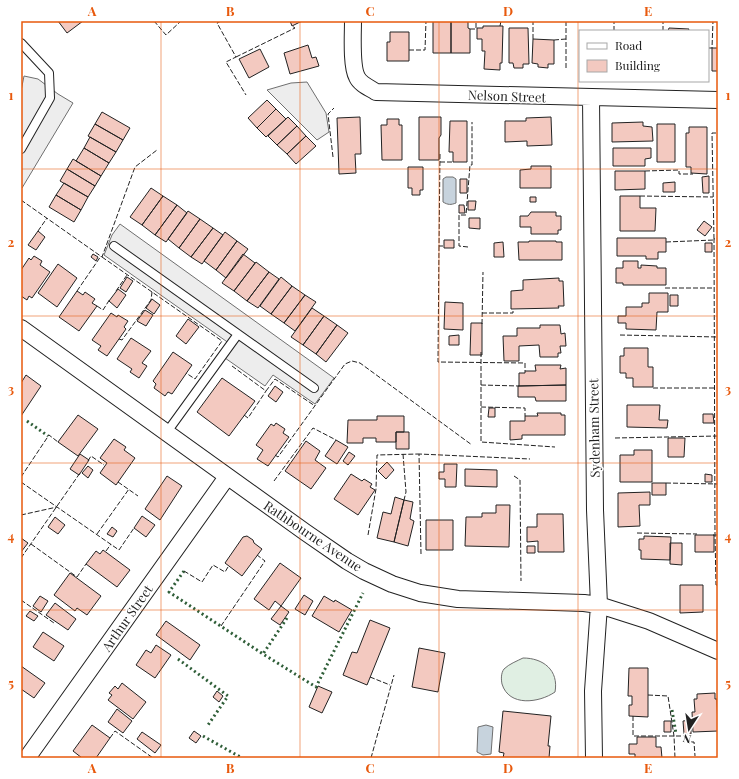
<svg xmlns="http://www.w3.org/2000/svg" width="739" height="779" font-family="'Playfair Display',serif">
  <style>
    .green { fill: #e0efe3; stroke: #6f6f6f }
    .parking { fill: #ededed; stroke: #6f6f6f }
    .water { fill: #c7d3dd; stroke: #6f6f6f }
    .building { fill: #f3c9c0; stroke: #222 }
    .lines { fill: none; stroke-linecap: round; stroke-linejoin: round }
    .service-casing { stroke: #222; stroke-width: 10 }
    .minor-casing { stroke: #222; stroke-width: 18 }
    .service { stroke: #fff; stroke-width: 8 }
    .minor { stroke: #fff; stroke-width: 16 }
    .hedge { stroke: #2f5e38; stroke-width: 3; stroke-dasharray: 2 3; stroke-linecap: butt }
    .fence { stroke: #222; stroke-width: 1; stroke-dasharray: 5 2; stroke-linecap: butt }
    .grid { fill: none; stroke: #e8590c; stroke-width: 1; stroke-opacity: 0.55 }
    .labels { text-anchor: middle; stroke-width: 3; stroke-linejoin: round; paint-order: stroke }
    .street-label { font-size: 13px; fill: #222; stroke: #fff }
    .neatline { fill: none; stroke: #e8590c; stroke-width: 1.5 }
    .grid-label { font-size: 13px; text-anchor: middle; font-weight: bold; fill: #e8590c }
  </style>
  <rect width="100%" height="100%" fill="#fff"/>
  <path class="green" d="M523,658C543,658 559,670 555,692C539,703 509,707 502,684C501,679 501,673 504,669C509,664 517,661 523,658Z"/>
  <path class="parking" d="M24,76L38,79L58,94L73,103L22,188H21V91Z
    M307,82L326,113L329,132L317,140L267,90L291,83Z
    M120,224L334,378L315,404L273,375L265,386L225,358L233,346L104,255L112,235Z"/>
  <path class="water" d="M446,177H453L456,179V203C451,205 448,205 443,202V179Z
    M486,725L493,727L491,754L483,755L477,752L478,727Z"/>
  <path class="building" d="M58,21H83L67,33Z
    M290,21H302L292,26Z
    M433,21H451V53H433Z
    M451,21H468V28L470,29V53H451Z
    M483,26H503L502,63H500V70L484,69L485,51H482V39H477V28H483Z
    M509,28H528L529,64H523V68H514L513,63H509Z
    M669,28L689,29L688,31H668Z
    M390,32H409V61H387V42H390Z
    M533,39L554,40V64H548V68L538,67V64L532,63Z
    M308,45L312,58L316,57L319,66L290,74L284,53Z
    M712,48H718V71H712Z
    M260,49L269,67L249,78L239,59Z
    M267,100L276,109L257,128L248,118Z
    M276,109L286,119L266,137L257,128Z
    M102,112L130,128L123,140L95,124Z
    M288,117L297,126L277,145L268,136Z
    M360,117L361,154H355L356,173L339,174L337,118Z
    M419,117H441V135L439,138V160H419Z
    M551,117L552,145L527,146V141L505,142V121H526V118Z
    M387,119H399V125H402V160H382L381,125H387Z
    M450,121H467V162H453V152H449Z
    M643,122V126L652,127L653,141L612,142V123Z
    M95,124L123,140L116,152L88,136Z
    M657,124H675V162H657Z
    M297,126L306,136L287,154L277,145Z
    M689,127H707V174L691,173V167H686V133H689Z
    M306,136L316,146L296,164L287,154Z
    M90,137L116,152L109,163L84,148Z
    M84,148L109,163L101,176L76,161Z
    M613,148H651V158L645,159V166H613Z
    M73,159L101,176L95,186L67,169Z
    M531,166H551V188H520V170L531,169Z
    M408,167H423V190H420V195H412V188H408Z
    M67,169L95,186L88,197L60,181Z
    M615,171H645V189L615,190Z
    M709,176V193H703L702,177Z
    M460,179H467V193H460Z
    M675,182V192H663V183Z
    M64,183L88,197L81,210L56,195Z
    M151,188L163,196L142,225L130,217Z
    M56,195L81,210L74,222L49,207Z
    M163,196L177,205L155,235L142,225Z
    M620,196H640V208H656L655,231H620Z
    M530,197H536V202H530Z
    M468,201H476L475,210H468Z
    M177,205L187,213L166,242L155,235Z
    M459,205H464L465,213H459Z
    M188,211L200,219L179,248L168,239Z
    M531,212H556V216H561V230H558V234H531V227H520V216H528Z
    M469,218H480V229L469,228Z
    M200,219L213,228L191,257L179,248Z
    M704,221L712,227L705,236L697,230Z
    M213,228L223,235L202,264L191,257Z
    M38,231L45,237L36,250L28,245Z
    M225,232L237,241L216,270L204,261Z
    M617,238H666V252H658V259H646V256H617Z
    M444,240H454V248H444Z
    M237,241L248,249L226,278L216,270Z
    M529,241H556V242H562V260H519L518,242H529Z
    M503,242L504,257H494V243Z
    M705,243H712V252H705Z
    M93,254L98,257L96,261L91,257Z
    M243,254L255,263L234,291L222,283Z
    M34,256L42,261L40,265L50,272L32,298L29,296L27,300L21,296V270L29,258L31,260Z
    M623,261H638V268H641V265L657,266V268H666V285H623V283H616V268H623Z
    M256,262L269,272L247,301L234,291Z
    M58,264L77,278L57,307L38,293Z
    M269,272L279,279L258,308L247,301Z
    M127,277L133,281L126,292L120,288Z
    M281,277L292,286L271,314L260,306Z
    M559,278V281H563L564,306H558L559,308L511,309V291L523,290V280Z
    M292,286L305,295L284,323L271,314Z
    M118,289L126,295L117,308L109,301Z
    M77,291L83,295L85,292L95,299L92,303L97,306L79,331L59,317Z
    M649,293H668V312H657L656,330L626,329V323H618V316H626V307H642V303H649Z
    M305,295L316,302L295,331L284,323Z
    M670,295H678V306H670Z
    M152,299L160,305L154,314L146,308Z
    M445,302L463,303V330L444,329Z
    M312,308L324,316L303,345L291,337Z
    M145,310L153,315L146,326L137,321Z
    M111,313L117,317L118,315L128,321L124,327L126,329L107,356L98,350L101,346L92,340Z
    M324,316L337,325L316,354L303,345Z
    M188,319L199,327L186,344L176,336Z
    M471,323H482V355H470Z
    M337,325L348,333L326,362L316,354Z
    M540,325H560L561,334L565,333L566,346H560L561,353H558V357H540L539,345L519,346V361H504L503,336H517V328H540Z
    M459,335V345H449V336Z
    M131,338L151,351L142,363L147,366L139,378L130,372L132,369L117,359Z
    M624,348H648V367H653V387H633V378H626V373H620V356H624Z
    M173,352L192,365L172,394L168,392L165,396L154,388L156,384L153,381Z
    M535,365H561L560,369L566,368V385L519,386V373H525V371H536Z
    M26,375L41,386L21,416V383Z
    M222,378L255,401L229,436L197,412Z
    M566,385V401H536L535,397H518V386Z
    M275,386L283,392L276,402L268,396Z
    M627,405H660L659,420H668L667,428L627,427Z
    M489,408H495V417H488Z
    M537,413H561V415H565V435H522V439L510,440V421H525V416H538Z
    M703,414H713L714,423H703Z
    M78,415L98,429L78,456L58,442Z
    M377,416H404V432H396V442H376V438H363V443H347L348,420H377Z
    M276,423L285,429L283,433L289,437L268,466L257,459L263,450L256,445L271,424L274,426Z
    M396,432H409V449H396Z
    M668,438H685L684,457H668Z
    M114,439L126,447L124,450L135,458L116,485L100,473L107,463L100,458Z
    M336,440L348,447L337,464L325,456Z
    M306,441L320,451L315,460L326,468L311,489L285,471Z
    M634,450H652V482H620V455H634Z
    M349,452L355,456L348,465L343,461Z
    M80,454L89,460L79,475L70,469Z
    M387,462L394,470L386,479L378,471Z
    M444,464H457L456,487H445V479H439V472H444Z
    M88,466L93,470L88,478L82,473Z
    M465,469L497,470V487L465,486Z
    M351,474L362,481L364,479L372,484L370,487L375,490L358,515L334,499Z
    M705,474L712,475V482H705Z
    M167,476L182,486L160,520L145,509Z
    M652,483H666V495H652Z
    M650,492V505H639L640,526L618,527V493Z
    M395,497L404,500L394,542L377,538L383,512L391,514Z
    M404,500L413,502L410,519L414,521L408,546L394,542Z
    M496,505H510L509,547L465,546L466,517H482V513H496Z
    M537,514H563L564,552H538V541L527,542V527H537Z
    M142,516L155,525L146,537L134,528Z
    M55,517L65,525L58,534L48,527Z
    M426,520H453V550H426Z
    M112,527L117,531L113,537L107,534Z
    M695,535H714V552H695Z
    M247,536L253,540L254,543L262,549L242,576L225,563L243,537Z
    M644,536L671,537L670,560L641,559V550H639V539H644Z
    M21,538L28,543L21,552Z
    M670,543H682V565L670,564Z
    M527,546H535V553H527Z
    M103,550L130,570L117,587L86,564L96,551L100,554Z
    M280,563L301,578L281,606L275,601L269,610L254,599Z
    M70,573L101,596L87,615L77,608L75,611L54,595Z
    M680,585H703V612L680,613Z
    M304,595L313,601L305,615L295,609Z
    M40,596L48,601L41,612L33,606Z
    M324,596L334,602L335,600L352,610L339,632L312,616Z
    M55,603L76,619L68,630L46,615Z
    M281,606L289,612L280,625L271,619Z
    M30,611L38,616L34,621L26,616Z
    M370,620L390,628L367,685L343,675L352,652L357,653Z
    M166,621L200,645L190,660L156,635Z
    M43,632L64,646L54,661L33,647Z
    M156,645L171,655L155,678L136,665L146,650L151,653Z
    M419,648L445,653L438,692L412,687Z
    M21,666L45,683L34,698L21,689Z
    M629,668H648V717L629,716V705H632V696H628Z
    M122,683L146,702L133,719L108,700L112,695L109,693L115,686L118,689Z
    M318,686L332,692L322,713L309,707Z
    M217,691L223,696L219,702L213,697Z
    M715,693V699H717L718,731L693,732L692,712H695L694,699H697V694Z
    M117,709L132,721L123,733L108,722Z
    M503,711L551,716L548,746H550L549,758H503L504,753L499,752Z
    M691,720V734H684L683,721Z
    M664,721H671V732H664Z
    M92,725L110,738L96,758H82L73,751Z
    M194,731L201,736L196,743L189,738Z
    M142,732L161,745L155,753L137,739Z
    M637,737H656V747H661L662,758H635V754H629V744H637Z"/>
  <g class="lines">
    <g class="service-casing">
      <path id="service" d="M21,43L49,73L50,98L21,149
        M114,246L314,388
        M167,432L238,334"/>
    </g>
    <g class="minor-casing">
      <path id="minor" d="M353,21C353,34 351,66 357,77C360,84 370,88 376,92L718,100
        M591,98L595,510L599,605L593,691L594,758
        M21,328L305,532L347,561L364,571L392,584L420,593L458,599L584,603L599,605L649,621L718,651
        M27,758L227,477"/>
    </g>
    <use href="#service" class="service"/>
    <use href="#minor" class="minor"/>
    <path class="hedge" d="M27,421L48,436
      M184,571L169,592L263,654
      M287,618L263,654L316,687L363,593
      M178,659L228,696L208,725
      M672,710L676,734
      M203,736L242,758"/>
    <path class="fence" d="M154,21L166,35L181,21
      M221,21L217,23L236,57L226,62L246,95
      M566,21V69
      M500,26L501,21
      M470,29H476V21
      M614,31V21
      M663,31V21
      M533,39V21
      M554,40L566,39
      M708,48H712L713,21
      M409,50H425L426,21
      M236,57L295,28L292,26
      M440,154L439,246H445
      M333,157L328,114L334,108
      M440,162H453
      M645,171L679,170V174H693
      M640,196L713,197
      M21,200L102,257L135,167L157,150
      M38,231L47,218
      M714,239L712,133H718
      M666,242L714,240
      M439,246L438,362L525,363V371
      M468,247L459,246V215H466L470,165H472V122
      M102,257L222,341L195,379L186,373
      M665,288H714
      M77,291L101,256
      M116,291L127,275
      M97,306L103,310L110,299
      M482,313H513V309
      M482,324L483,272
      M620,335L718,337
      M119,339L122,340L151,300L152,292
      M481,352V442L555,447
      M232,366L266,391L275,379L315,406
      M481,385L519,386
      M653,388H715
      M481,407L525,408V416
      M244,415L248,418L266,391
      M615,438L718,436
      M403,454L406,492L404,500
      M275,455L278,457L345,364L352,361L360,363L472,445
      M88,461L91,456L104,465
      M514,476L520,480L521,581
      M21,477L49,435L58,442
      M274,481L313,428L336,440
      M21,482L57,507
      M118,482L138,496
      M666,483L718,484
      M21,515L57,507L119,550L134,528
      M637,533L697,534
      M97,534L129,489
      M368,535L376,489L377,455L419,454
      M713,535H715L714,239L718,238
      M718,535H715L716,585H718
      M31,544L77,577L86,564
      M106,551L111,544
      M421,554L419,454L530,459
      M21,558L80,473
      M184,571L202,582L213,565L225,572L228,567
      M21,600L54,623
      M221,626L265,561L257,555
      M370,677L390,685
      M648,695L668,696L674,736L675,758
      M633,716V736H685V742H694L695,756
      M110,738L115,731L153,758
      M371,758L394,675"/>
  </g>
  <path class="grid" d="M161,21V758M300,21V758M439,21V758M578,21V758M21,169H718M21,316H718M21,463H718M21,610H718"/>
  <g class="labels">
    <g class="street-label">
      <text transform="translate(507 96) rotate(2)" y="5">Nelson Street</text>
      <text transform="translate(594 428) rotate(-91)" y="5">Sydenham Street</text>
      <text transform="translate(313 536) rotate(34)" y="5">Rathbourne Avenue</text>
      <text transform="translate(127 618) rotate(-55)" y="5">Arthur Street</text>
    </g>
  </g>
  <rect width="739" height="779" fill="none" stroke="#ffffff" stroke-width="44"/>
  <rect x="579" y="30" width="130" height="52" fill="#ffffff" stroke="#a7a7a7"/>
  <rect x="587" y="43" width="20" height="6" fill="#ffffff" stroke="#a7a7a7"/>
  <text x="615" y="50" font-size="12" fill="#222222">Road</text>
  <rect x="587" y="60" width="20" height="12" fill="#f3c9c0" stroke="#a7a7a7"/>
  <text x="615" y="70" font-size="12" fill="#222222">Building</text>
  <g transform="translate(689 729) rotate(192)" stroke="#ffffff" stroke-width="3" paint-order="stroke">
  <path d="M0-3L7 15L0 10L-7 15Z" fill="#222222"/>
  <text y="-6" font-size="11" font-weight="bold" text-anchor="middle" fill="#222222">N</text>
  </g>
  <rect x="22" y="22" width="695" height="735" class="neatline"/>
  <g class="grid-label">
    <text x="92" y="16">A</text>
    <text x="230" y="16">B</text>
    <text x="370" y="16">C</text>
    <text x="508" y="16">D</text>
    <text x="648" y="16">E</text>
    <text x="11" y="100">1</text>
    <text x="728" y="100">1</text>
    <text x="11" y="247">2</text>
    <text x="728" y="247">2</text>
    <text x="11" y="394">3</text>
    <text x="728" y="394">3</text>
    <text x="11" y="541">4</text>
    <text x="728" y="541">4</text>
    <text x="11" y="688">5</text>
    <text x="728" y="688">5</text>
    <text x="92" y="773">A</text>
    <text x="230" y="773">B</text>
    <text x="370" y="773">C</text>
    <text x="508" y="773">D</text>
    <text x="648" y="773">E</text>
  </g>
</svg>
